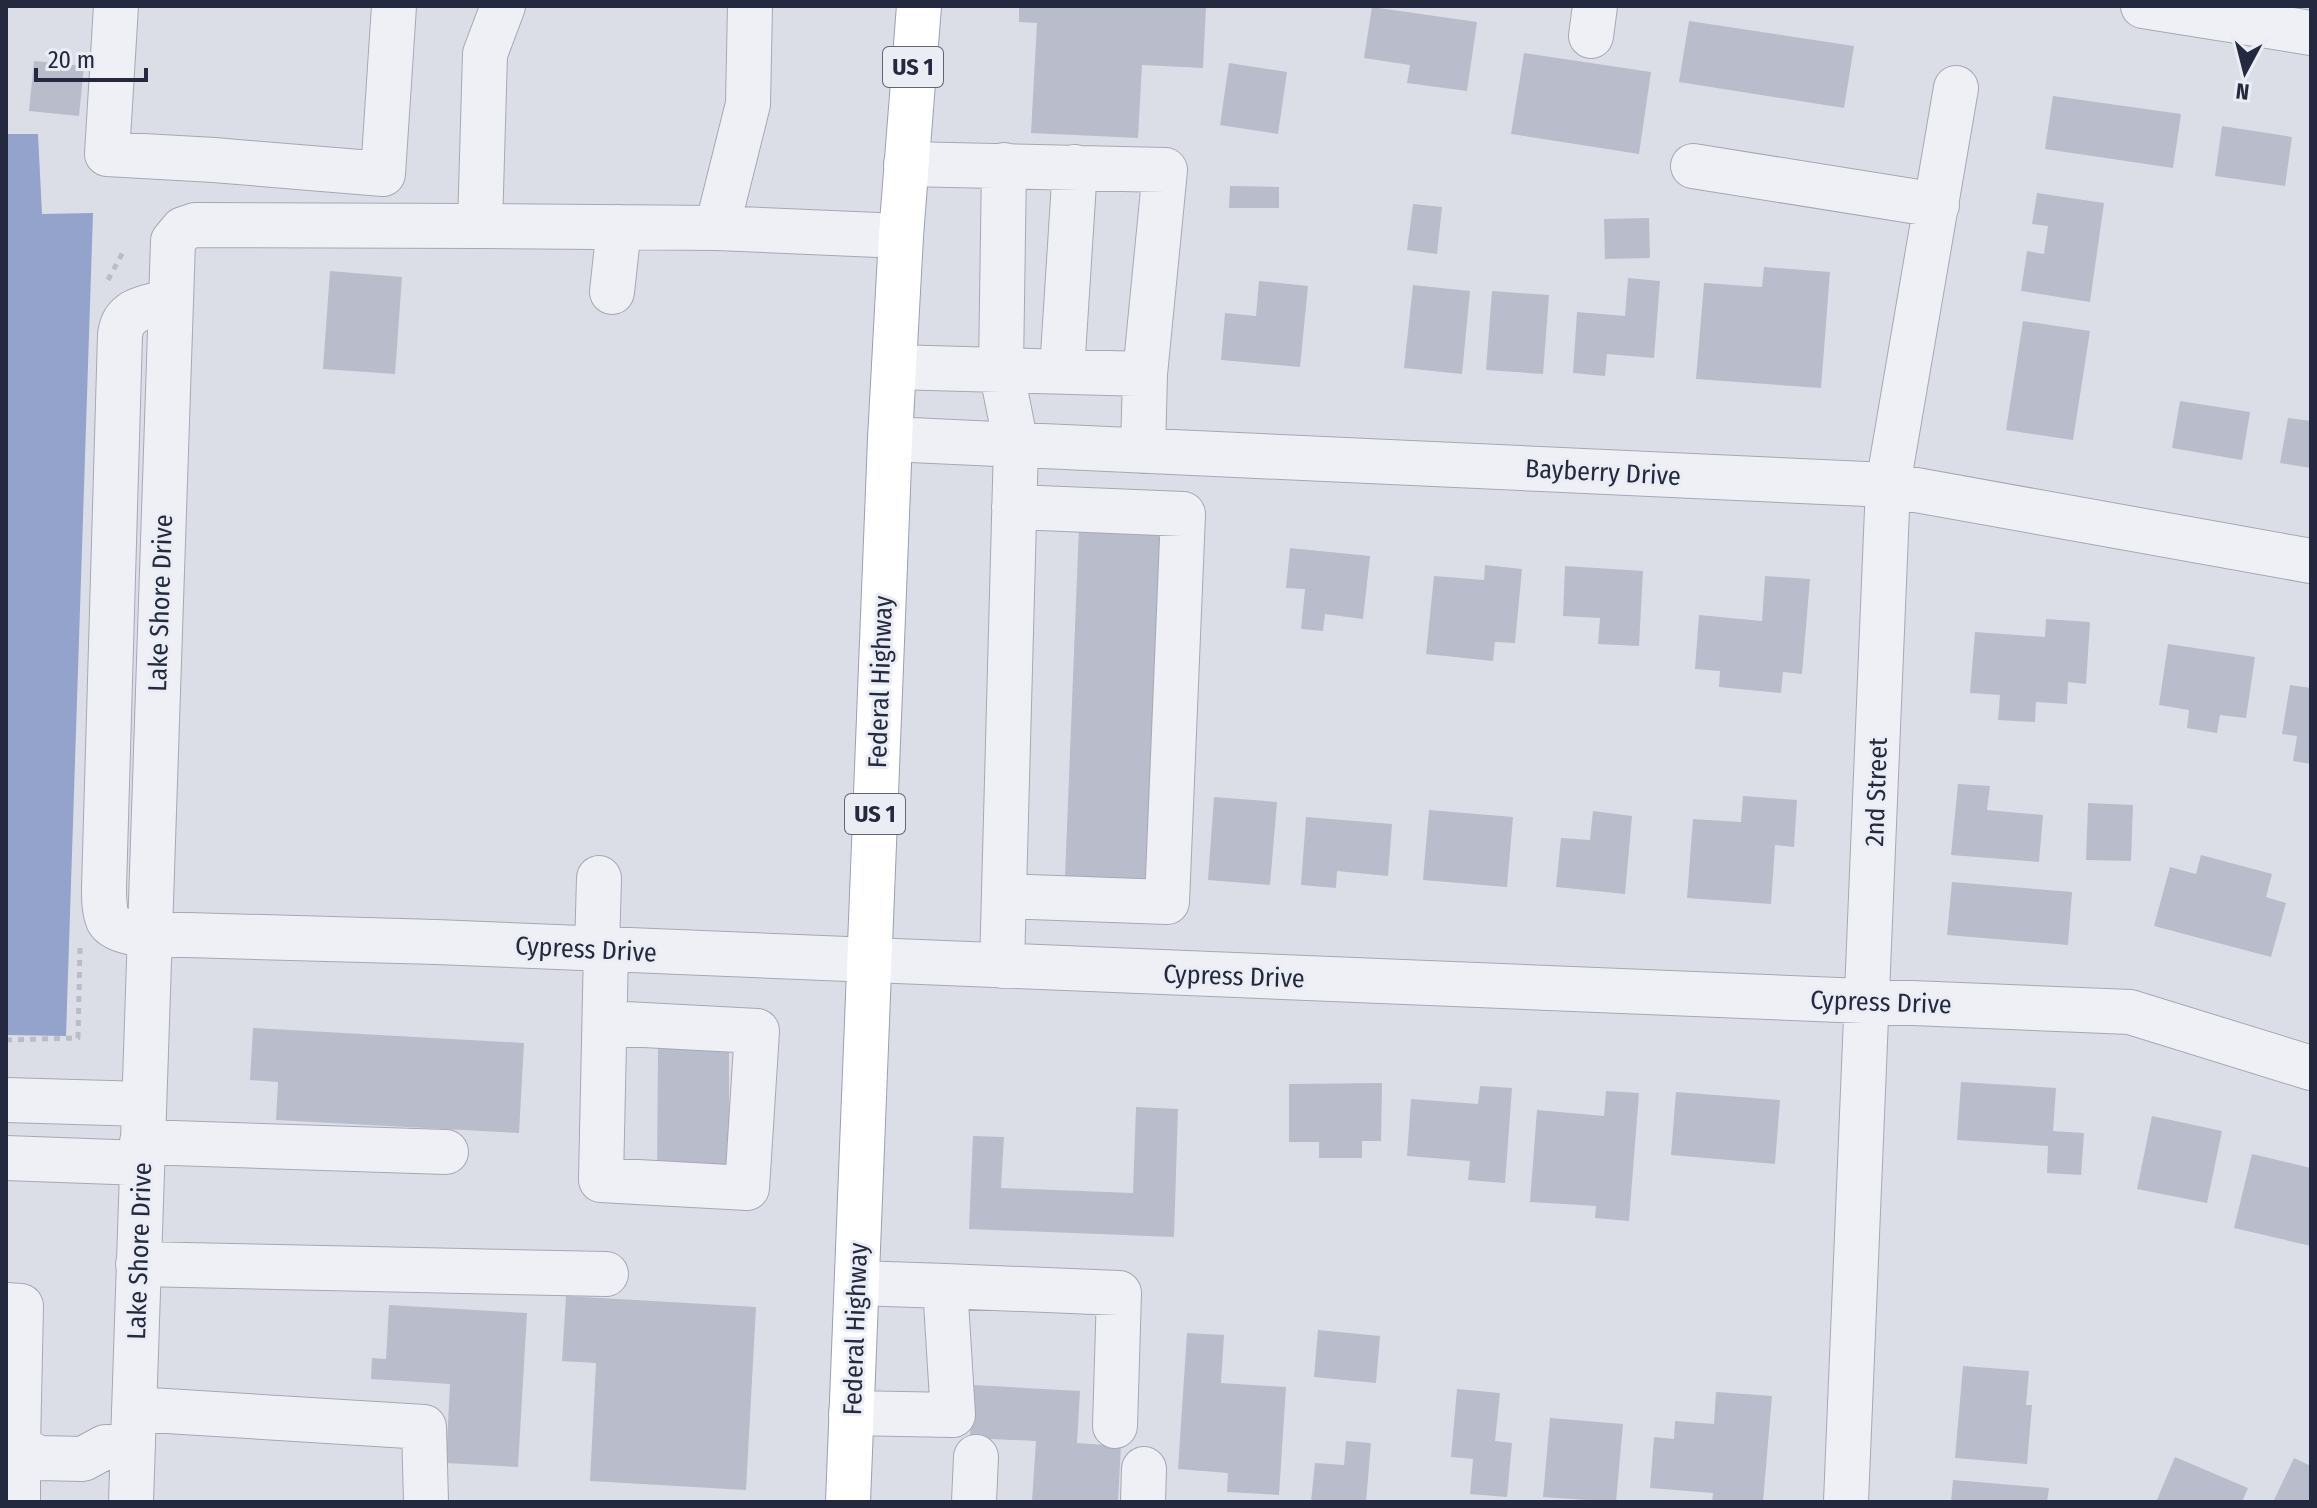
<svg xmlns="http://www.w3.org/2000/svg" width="2317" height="1508" font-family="'Fira Sans Condensed',sans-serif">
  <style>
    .water { fill: #93a3cb }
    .building { fill: #b9bccb }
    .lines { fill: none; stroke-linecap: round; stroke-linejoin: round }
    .minor-casing { stroke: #a5a8b5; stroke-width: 46 }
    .major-casing { stroke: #9a9fb4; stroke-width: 46 }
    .path { stroke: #babcc6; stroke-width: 5; stroke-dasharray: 6 6; stroke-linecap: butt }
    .minor { stroke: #eff0f5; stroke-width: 44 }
    .major { stroke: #fff; stroke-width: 44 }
    .labels { text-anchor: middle; stroke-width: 6; stroke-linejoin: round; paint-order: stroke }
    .shield { fill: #ebedf5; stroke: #606476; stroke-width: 2 }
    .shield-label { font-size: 24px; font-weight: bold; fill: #24293f }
    .street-label { font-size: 26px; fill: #24293f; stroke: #ebedf5 }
  </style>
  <rect width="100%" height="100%" fill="#dcdee7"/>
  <path class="water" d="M6,134H38L42,214L93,213L66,1036L6,1035Z"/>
  <path class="building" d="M1019,6H1206L1203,68L1142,65L1138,138L1031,133L1037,23L1019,22Z
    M1372,7L1477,22L1467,91L1407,83L1410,65L1364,58Z
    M1689,21L1854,46L1844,108L1679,82Z
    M1524,53L1651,72L1639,154L1511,134Z
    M34,61L84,66L79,116L29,111Z
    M1229,63L1287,72L1278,134L1220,125Z
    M2053,96L2181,114L2173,168L2045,149Z
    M2222,126L2292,137L2285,186L2215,176Z
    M1230,186L1279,187V208H1229Z
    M2037,193L2104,203L2090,302L2021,291L2027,251L2044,254L2048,226L2032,224Z
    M1413,204L1442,207L1437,254L1407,250Z
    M1649,218L1650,258L1605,259L1604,219Z
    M1764,267L1830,272L1821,388L1696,379L1704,283L1762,287Z
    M330,271L402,277L395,374L323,369Z
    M1628,278L1660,281L1654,358L1607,354L1605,376L1573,373L1577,312L1625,316Z
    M1259,281L1308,286L1300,367L1221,360L1225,313L1256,316Z
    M1413,285L1470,291L1462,374L1404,368Z
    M1492,291L1549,295L1543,374L1486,370Z
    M2023,321L2090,331L2073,440L2006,430Z
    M2180,401L2250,412L2242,460L2172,448Z
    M2288,418L2311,421V468L2280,463Z
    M1079,526L1169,530L1154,880L1065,877Z
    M1290,548L1370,556L1363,619L1325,614L1323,631L1301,629L1305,589L1286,588Z
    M1485,565L1522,569L1515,643L1495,642L1493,661L1426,654L1434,576L1484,580Z
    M1565,566L1643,571L1639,646L1598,644L1600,618L1563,616Z
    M1765,576L1810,579L1802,674L1783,672L1781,693L1719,687L1720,671L1695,669L1699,615L1762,621Z
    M2046,619L2090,622L2086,684L2068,682L2067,704L2036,702L2035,722L1998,720L2000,695L1970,693L1975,632L2045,637Z
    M2168,644L2255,657L2246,718L2220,715L2217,733L2187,728L2189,710L2159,705Z
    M2290,685L2311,688V764L2293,761L2297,736L2282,734Z
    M1958,784L1990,786L1987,810L2043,815L2039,862L1951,855Z
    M1743,796L1797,800L1794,847L1775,845L1771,904L1687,898L1693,819L1741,822Z
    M1214,797L1277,802L1270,885L1208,880Z
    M2088,803L2133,805L2131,861L2086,860Z
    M1429,810L1513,817L1507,887L1423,880Z
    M1593,811L1632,816L1625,894L1556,887L1561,838L1590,840Z
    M1306,817L1392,824L1388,876L1337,871L1336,888L1301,885Z
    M2201,855L2272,874L2266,897L2286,903L2271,957L2154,926L2170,867L2196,874Z
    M1952,882L2072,892L2068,945L1947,935Z
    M253,1028L524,1043L519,1133L276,1120L278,1082L250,1080Z
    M658,1048H729V1167L657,1176Z
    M1961,1082L2056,1088L2053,1131L2084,1133L2081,1175L2047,1173L2048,1146L1957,1140Z
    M1382,1083L1381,1141H1362V1158H1319V1142H1289V1084Z
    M1480,1086L1512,1088L1505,1183L1468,1180L1470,1161L1407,1156L1411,1099L1478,1104Z
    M1606,1091L1639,1093L1629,1221L1595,1218L1596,1206L1530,1202L1537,1110L1604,1116Z
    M1676,1092L1780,1100L1775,1164L1671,1155Z
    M1136,1107L1178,1109L1174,1237L969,1229L973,1136L1004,1137L1001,1188L1133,1193Z
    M2152,1116L2222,1131L2207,1203L2137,1189Z
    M2252,1154L2311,1168V1246L2234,1228Z
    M566,1296L756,1307L746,1490L590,1481L596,1363L562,1361Z
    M389,1305L527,1313L518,1467L446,1463L450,1384L371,1379L372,1358L386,1359Z
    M1318,1330L1380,1336L1376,1383L1314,1377Z
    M1187,1333L1224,1335L1221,1383L1286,1387L1279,1495L1227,1492L1228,1473L1178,1469Z
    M1963,1366L2029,1371L2026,1405H2032L2027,1464L1955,1458Z
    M973,1385L1080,1391L1077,1443L1121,1446L1118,1502L1032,1501L1036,1441L970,1438Z
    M1457,1389L1500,1393L1495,1441L1512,1443L1507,1497L1470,1494L1473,1459L1451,1457Z
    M1716,1392L1772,1396L1763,1502H1712L1713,1493L1650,1488L1654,1437L1674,1439L1675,1421L1714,1424Z
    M1550,1418L1623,1424L1616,1502L1543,1497Z
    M1346,1441L1371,1443L1366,1502H1311L1315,1463L1344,1465Z
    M2175,1457L2248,1488L2242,1502H2156Z
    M2294,1458L2311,1466V1502H2273Z
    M1953,1480L2049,1488L2047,1502H1951Z"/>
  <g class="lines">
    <g class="minor-casing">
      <path id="minor" d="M116,6L107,154L214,160L383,174L394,6
        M750,6L748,104L717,228L901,236
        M2143,6L2311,33
        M1591,36L1595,6
        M1693,166L1937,205
        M480,226L717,228
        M612,292L619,227
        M169,302C147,307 123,308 120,335L104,888C104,899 104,910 108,920C118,938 168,935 187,935L436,942L2130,1012L2311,1068
        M894,367L1145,374L1165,170L906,164
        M1062,371L1075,167
        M890,439L1888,485L2311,561
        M1143,451L1145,374
        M1004,896L1167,902L1183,514L1014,507
        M597,949L599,878
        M1002,966L1016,445L1001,369L1004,165
        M606,1023L757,1031L747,1188L601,1180L606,949
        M6,1100L144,1104
        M142,1142L446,1152
        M6,1158L142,1163
        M138,1264L606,1274
        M857,1283L945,1286
        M6,1305L21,1306L18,1447
        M134,1409L424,1427L426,1502
        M851,1413L953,1415L945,1286L1119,1293L1115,1426
        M18,1502V1447L39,1458L83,1459L105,1447H133
        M131,1502L173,241L183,229L195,225L480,226L485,54L503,6
        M974,1502L976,1457
        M1143,1502L1144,1469
        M1846,1502L1888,485L1956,88"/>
    </g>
    <g class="major-casing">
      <path id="major" d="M848,1502L890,439L901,236L919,6"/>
    </g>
    <path class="path" d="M108,280L123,252
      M6,1040L78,1038L80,948"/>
    <use href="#minor" class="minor"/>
    <use href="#major" class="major"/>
  </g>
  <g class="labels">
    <g class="shield">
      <rect x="883" y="47" width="60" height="40" rx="6"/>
      <rect x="845" y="794" width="60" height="40" rx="6"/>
    </g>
    <g class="shield-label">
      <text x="913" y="75">US 1</text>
      <text x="875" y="822">US 1</text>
    </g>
    <g class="street-label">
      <text transform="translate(1603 472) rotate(3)" y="9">Bayberry Drive</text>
      <text transform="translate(160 603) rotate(-88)" y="9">Lake Shore Drive</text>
      <text transform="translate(880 682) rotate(-88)" y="9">Federal Highway</text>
      <text transform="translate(1876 792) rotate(-88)" y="9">2nd Street</text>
      <text transform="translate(586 949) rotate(3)" y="9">Cypress Drive</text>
      <text transform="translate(1234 976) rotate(2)" y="9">Cypress Drive</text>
      <text transform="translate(1881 1002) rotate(2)" y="9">Cypress Drive</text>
      <text transform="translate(139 1251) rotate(-88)" y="9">Lake Shore Drive</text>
      <text transform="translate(855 1329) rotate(-88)" y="9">Federal Highway</text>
    </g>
  </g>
  <rect width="2317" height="1508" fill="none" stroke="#24293f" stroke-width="16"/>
  <g transform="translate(2245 72) rotate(187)" stroke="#ebedf5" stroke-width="6" paint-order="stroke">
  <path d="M0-6L14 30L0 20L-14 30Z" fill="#24293f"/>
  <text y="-12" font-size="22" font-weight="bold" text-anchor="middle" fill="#24293f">N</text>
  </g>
  <path d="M36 68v12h110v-12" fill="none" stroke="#24293f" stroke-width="4"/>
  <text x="48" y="68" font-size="24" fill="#24293f" stroke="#ebedf5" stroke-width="6" paint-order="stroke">20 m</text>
</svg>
